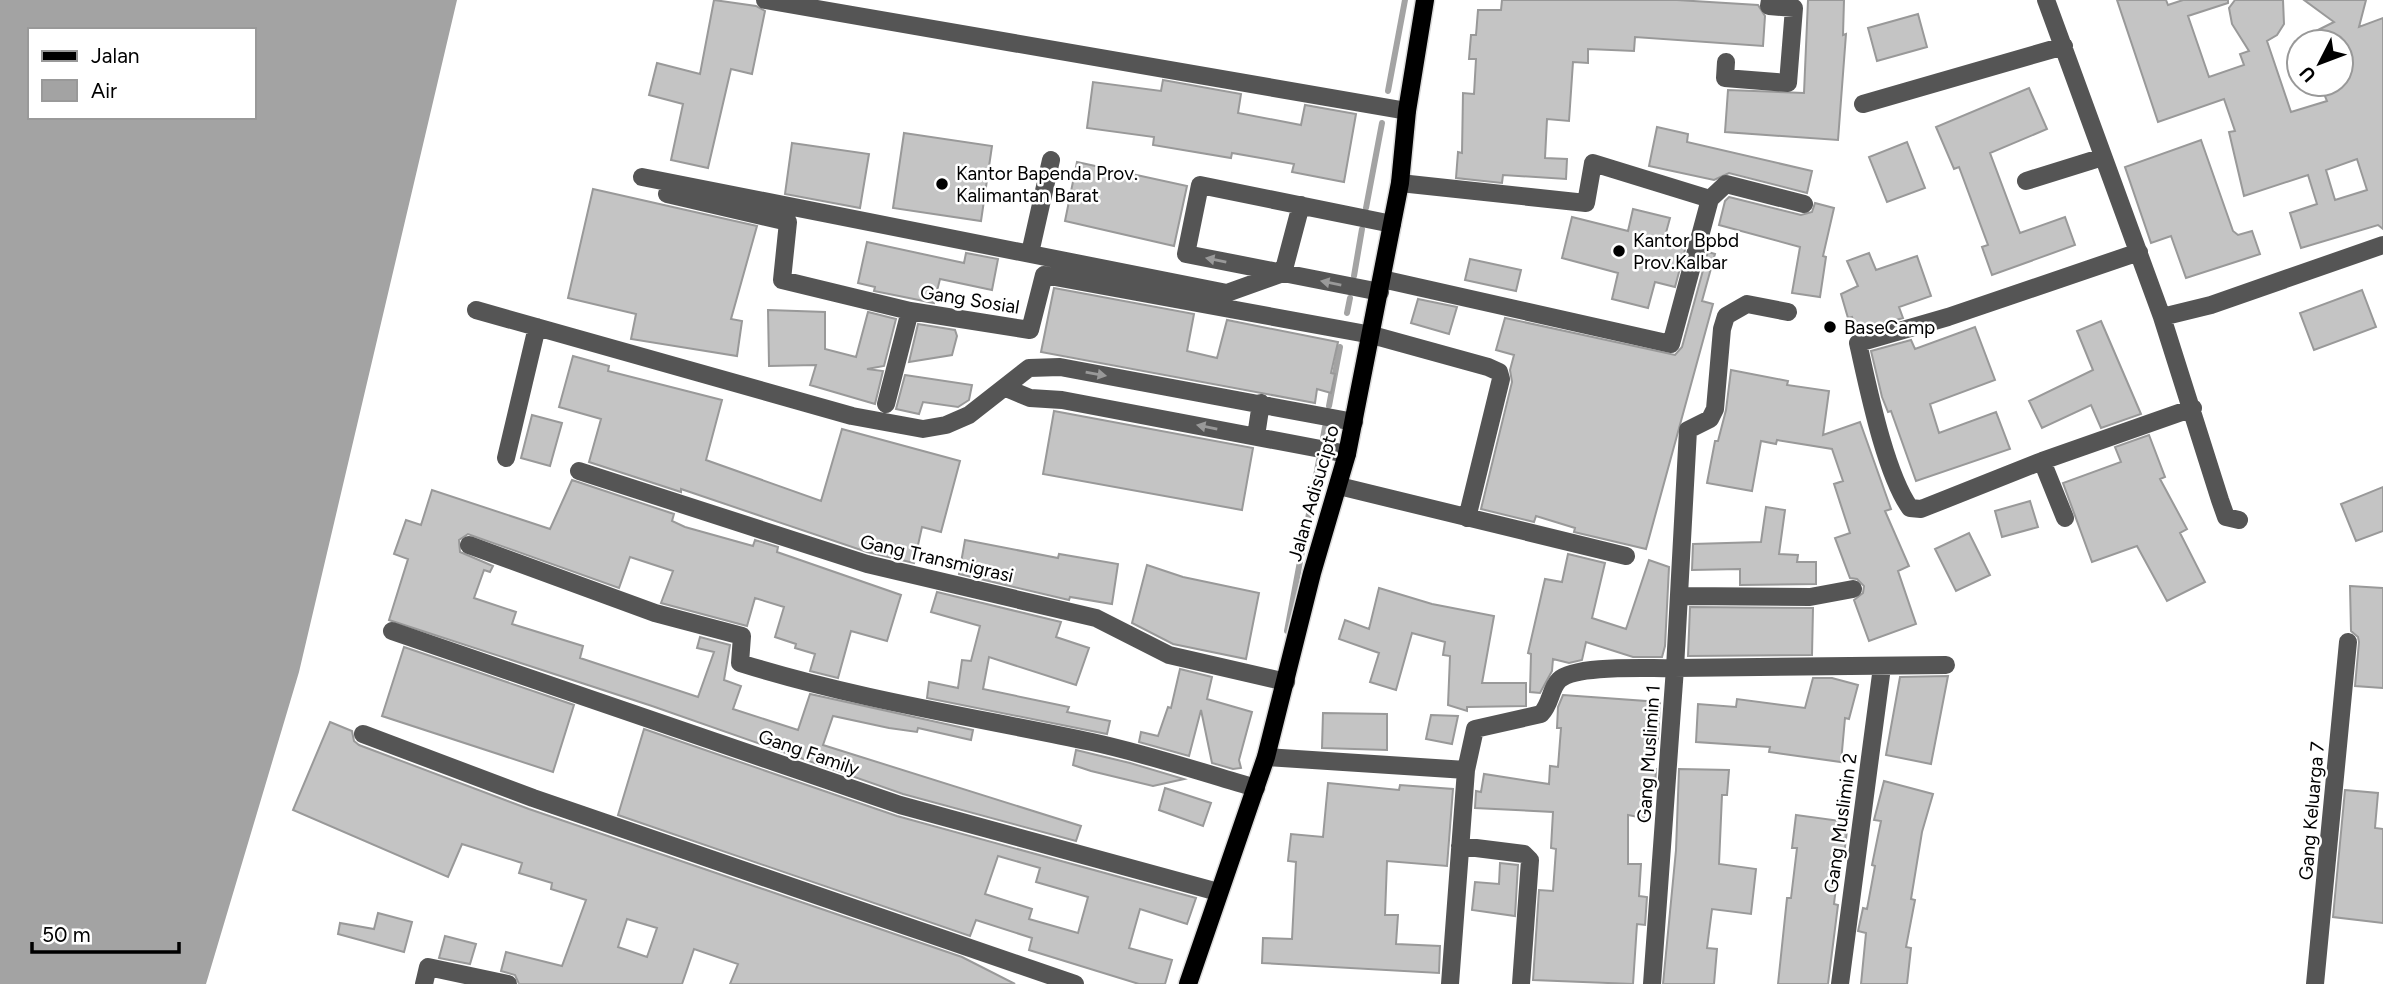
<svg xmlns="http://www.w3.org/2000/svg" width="2383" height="984" font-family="Figtree,sans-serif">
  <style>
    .water { fill: #a3a3a3; fill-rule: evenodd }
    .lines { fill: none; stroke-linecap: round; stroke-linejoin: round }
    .stream { stroke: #a3a3a3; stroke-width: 6 }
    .building { fill: #c4c4c4; stroke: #999; stroke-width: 2; fill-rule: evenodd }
    .major-casing { stroke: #dbdbdb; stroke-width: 21 }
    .minor { stroke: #555; stroke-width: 18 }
    .major { stroke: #000; stroke-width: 18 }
    .oneway { fill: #999 }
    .poi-dot { fill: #000; stroke: #fff; stroke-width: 2.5 }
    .labels { text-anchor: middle; stroke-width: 5; stroke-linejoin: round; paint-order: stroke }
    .poi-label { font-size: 19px; fill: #000; stroke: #fff; text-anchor: start }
    .street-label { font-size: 19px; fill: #000; stroke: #fff }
  </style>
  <rect width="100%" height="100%" fill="#fff"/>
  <path class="water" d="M0,0H457L299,672L206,984H0ZM30,30H254V117H30Z"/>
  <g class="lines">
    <path class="stream" d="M1388,91L1405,0
      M1366,208L1382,123
      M1354,276L1362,229
      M1347,313L1350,298
      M1329,406L1340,347
      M1323,438L1325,427
      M1287,631L1319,460"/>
  </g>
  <path class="building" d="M714,0L756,6L765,11L752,74L731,69L708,168L671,160L683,104L649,95L657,63L700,74Z
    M1502,0H1677L1758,5L1765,16L1763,46L1635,37L1634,51L1588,49V63L1573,62L1569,121L1547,119L1545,158L1567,159L1566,179L1503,175L1502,183L1456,178L1458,152L1462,153L1463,93L1474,94L1476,59H1469L1471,35H1476L1478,10H1501Z
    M1808,0H1844L1843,35L1846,34L1838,140L1725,132L1728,90L1804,93Z
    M2117,0H2166L2168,5L2183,0H2228V3L2188,16L2209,77L2244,65L2240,54L2249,51L2232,24L2229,8L2235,0H2283L2284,24L2277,35L2267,41L2291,112L2327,101L2320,84H2341V78L2350,75L2341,42H2294L2334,22L2304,0H2366L2359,27L2383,18V229L2378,225L2301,248L2290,213L2317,204L2308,175L2244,196L2229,132L2235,131L2224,99L2158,122ZM2357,159L2367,190L2335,200L2326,170Z
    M1918,14L1927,47L1877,61L1868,28Z
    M1163,80L1241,94L1238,113L1301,125L1305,105L1356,114L1344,182L1292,172L1294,164L1232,153L1231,158L1153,145L1154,137L1087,128L1093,82L1161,91Z
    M2029,88L2047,129L1990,153L2020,233L2065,217L2075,245L1992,275L1982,247L1988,245L1959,167L1954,169L1936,127Z
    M1657,127L1688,134L1687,142L1812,171L1807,193L1729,173L1714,180L1649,166Z
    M904,133L992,146L981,221L893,208Z
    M2201,140L2233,231L2238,235L2252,231L2260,254L2186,278L2171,236L2151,243L2125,167Z
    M1907,142L1925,188L1887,202L1869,157Z
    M792,143L869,154L860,208L785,194Z
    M1077,162L1187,186L1174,246L1065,221Z
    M593,189L757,226L731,319L742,321L737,356L631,339L636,314L568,298Z
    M1729,197L1801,215L1812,212L1815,203L1834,208L1823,256L1826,257L1820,297L1792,293L1800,247L1719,225L1725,201Z
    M1633,209L1670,218L1664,240L1686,246L1675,287L1655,282L1648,308L1612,299L1618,273L1562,258L1572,217L1628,231Z
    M867,242L964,263L966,253L998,259L992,290L940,279L934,303L874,291L875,287L858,283Z
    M1708,252L1715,254L1702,301L1713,304L1646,549L1574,532L1575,528L1536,516L1534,522L1481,509L1512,382L1510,370L1514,355L1496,350L1505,318L1675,355L1682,347Z
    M1869,253L1876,270L1917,256L1931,296L1899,307L1903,318L1857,331L1852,317L1848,318L1841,294L1858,286L1847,261Z
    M1470,259L1521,270L1516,291L1465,280Z
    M1054,288L1194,314L1187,351L1217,358L1227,320L1338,342L1331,373L1335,374L1331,393L1317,389L1315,403L1041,352Z
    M2362,290L2376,327L2314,350L2300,313Z
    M1418,299L1457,307L1449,334L1411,323Z
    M768,310L825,312V349L856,357L868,312L896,319L884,366L867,369L883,371L875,404L810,385L816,365L769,366Z
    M2101,321L2141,414L2101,428L2091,405L2042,428L2029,401L2093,370L2077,331Z
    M918,324L955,330L957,336L952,355L909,362Z
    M1975,327L1995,380L1930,404L1939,433L1996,412L2010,449L1916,481L1891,411L1888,412L1882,397L1871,351L1911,340L1915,349Z
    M573,356L609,366L608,371L722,400L706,460L821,501L842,429L960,461L941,532L922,527L914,563L867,552L681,489V492L589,462L601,419L559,407Z
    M1731,370L1788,381L1787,385L1829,391L1823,435L1860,422L1891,509L1885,511L1909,566L1898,571L1916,624L1869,641L1854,600L1863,593L1864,586L1857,579L1850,578L1835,538L1850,533L1834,484L1843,481L1832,449L1777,440L1776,444L1761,441L1752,491L1707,483L1715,441H1718L1726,410Z
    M905,375L972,385L969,400L958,407L923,402L919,414L896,409Z
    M1054,411L1253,448L1242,510L1043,474Z
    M532,415L562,423L550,466L521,458Z
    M2149,435L2165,477L2160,479L2187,529L2180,533L2205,582L2167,601L2137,546L2092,562L2063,483L2121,462L2115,447Z
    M572,480L674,514L672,521L685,527L753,546L755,540L778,547L777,552L901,595L887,641L851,631L838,678L810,671L815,654L795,648L796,644L775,637L784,607L755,598L747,626L661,603L673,571L630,557L619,588L468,534L459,540L460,552L493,566L490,572L484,570L474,598L516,612L512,624L583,646L580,658L698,697L714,652L697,648L700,637L730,645L724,680L741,686L733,709L798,730L810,694L973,730L971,740L918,728L917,732L889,728L833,716L823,745L1081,826L1076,841L903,794L652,706L389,620L408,559L394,554L406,520L421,525L432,490L550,529Z
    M2383,487V531L2356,541L2341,504Z
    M2030,501L2038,527L2002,537L1995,511Z
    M1766,507L1785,510L1779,554L1798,555L1797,562H1816V584L1740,585V569L1692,570L1693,544L1761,542Z
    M1969,533L1990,575L1956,591L1935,549Z
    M965,540L1058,558L1059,554L1118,564L1112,604L1070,597L1069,600L959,574Z
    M1568,554L1605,563L1592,618L1626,629L1649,560L1669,567L1665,646L1662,657H1633L1586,642L1582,660L1569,663L1553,659L1552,671L1540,693L1530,692L1531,654L1528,653L1545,579L1562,582Z
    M1147,565L1183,577L1259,593L1246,659L1173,644L1132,623Z
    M2350,586L2383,588V688L2355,686L2359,642L2358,637L2351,631Z
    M1379,588L1432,604L1494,616L1482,683H1526V706L1467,707V711L1448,705L1450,656L1443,655L1445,642L1412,633L1396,690L1370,682L1379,653L1339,639L1345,620L1369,629Z
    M937,592L1061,622L1056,637L1089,648L1076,685L989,657L983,689L1069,707L1067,712L1110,721L1107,734L927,698L929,682L958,688L962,660L971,661L980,626L931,612Z
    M1690,607L1813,608L1812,655L1688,656Z
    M404,647L574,705L553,772L382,716Z
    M1180,669L1212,677L1207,699L1252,712L1239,760L1241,768L1233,769L1212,763L1201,710L1189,756L1139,742L1141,732L1158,736L1168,707L1171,708Z
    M1948,676L1931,764L1886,755L1900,677Z
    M1813,678H1832L1858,685L1849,719L1845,718L1841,762L1769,752L1770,747L1696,742L1698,704L1736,707L1737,699L1805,708Z
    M1563,695L1660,702L1658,739L1647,738V769H1656L1655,789H1649L1644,818L1628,815V864H1641L1639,896L1647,897L1645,925L1637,924L1633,984L1533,980L1539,890L1553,891L1556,849L1551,848L1553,812L1475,808L1476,791L1481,792L1484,774L1549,784L1550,766L1558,767L1561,728H1557L1558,707Z
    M1323,713L1387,714V750L1322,748Z
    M1431,715L1458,716L1452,744L1426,739Z
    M330,722L352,731L354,741L359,745L529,809L962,957L1015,984H730L738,964L694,949L682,984H519L515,975L501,971L506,952L562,966L586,900L551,889L552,883L519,873L522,863L462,844L448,877L293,810ZM627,919L657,928L647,957L618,947Z
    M644,729L897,816L1196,898L1187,924L1140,909L1129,948L1172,960L1165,984H1139L1029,950L1032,938L976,920L970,936L618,815ZM998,856L1040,868L1036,882L1088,897L1078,933L1029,919L1032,909L985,894Z
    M1076,750L1130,763L1184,779L1153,786L1091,771L1073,765Z
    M1679,769L1729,770L1727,795H1722L1719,864L1756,869L1751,914L1712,909L1707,948L1717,949L1714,984H1663L1676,850Z
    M1884,781L1933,794L1922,832L1911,899L1915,900L1906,947L1911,948L1907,984H1861L1866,933L1858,931L1863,908L1867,909L1875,866L1872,865L1881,821L1874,820Z
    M1328,783L1399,790L1400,785L1453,789L1447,866L1387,861L1385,915H1398L1396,944L1440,946L1439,973L1262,963L1263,938L1292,939L1296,862L1288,861L1291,834L1323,837Z
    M1165,788L1211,803L1203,826L1159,810Z
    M2345,790L2378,793L2375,828L2383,829V923L2333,917Z
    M1796,815L1848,822L1844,855L1840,854L1834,904L1838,905L1828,984H1778L1787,898H1791L1797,848H1792Z
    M1500,863L1518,865L1515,916L1472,910L1475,882L1499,884Z
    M378,913L412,922L404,952L338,934L340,923L374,929Z
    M445,936L476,944L470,964L439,958Z"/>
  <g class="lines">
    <g class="major-casing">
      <path id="major" d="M1188,984L1266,757L1312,573L1347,454L1400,183L1407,111L1425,0"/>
    </g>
    <path class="minor" d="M765,0L1407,111
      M2046,0L2162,317L2220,500L2226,517L2239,520
      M1726,62L1725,78L1788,83L1794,8L1769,6L1770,0
      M1863,104L2064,46
      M642,177L1227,293L1283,273
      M2026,181L2103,157
      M667,194L788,222L782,280L910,311L1030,330L1044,275L1372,335L1488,367L1499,372L1501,379L1467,518
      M1710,199L1726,184L1804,204
      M2139,252L1948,317L1858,343C1868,387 1885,473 1910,508L1921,509L2042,461L2193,408
      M1030,253L1051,160
      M1283,273L1301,205
      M1382,279L1671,344L1710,199L1593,163L1586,203L1400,183
      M1380,292L1186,254L1200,185L1392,224
      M476,310L852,416L923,429L946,425L969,415L1029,368L1060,367L1354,422
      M1788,312L1747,304L1726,316L1722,329L1715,409L1710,419L1688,430L1675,668L1946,665
      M2162,317L2211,305L2383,245
      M1006,388L1030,398L1062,400L1347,454
      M886,404L910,311
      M1256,436L1261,403
      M506,458L537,327
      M2042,461L2065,518
      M579,471L867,564L1096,618L1169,655L1286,682
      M1339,486L1626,556
      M469,545L655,613L742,636L740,663C855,699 973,717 1092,742C1147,754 1201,772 1256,788
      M1681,596L1810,597L1853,589
      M392,631L900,805L1218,892
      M363,734L533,798L1075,984
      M1266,757L1466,770L1450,984
      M1466,770L1475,729L1541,714C1551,704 1550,689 1559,680C1576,664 1651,669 1675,668L1652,984
      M1460,846L1524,854L1530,860L1521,984
      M424,984L428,967L508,984
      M1840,984L1882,667
      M2315,984L2348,642"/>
    <use href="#major" class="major"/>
  </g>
  <defs><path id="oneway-solid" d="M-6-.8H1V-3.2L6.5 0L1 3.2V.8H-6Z" transform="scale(1.75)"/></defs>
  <g class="oneway">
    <use href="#oneway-solid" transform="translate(1216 260) rotate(-169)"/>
    <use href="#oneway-solid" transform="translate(1331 283) rotate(-169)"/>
    <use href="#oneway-solid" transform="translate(1096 374) rotate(10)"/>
    <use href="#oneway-solid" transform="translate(1207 427) rotate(-169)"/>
  </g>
  <g class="poi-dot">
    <circle cx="942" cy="184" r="7"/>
    <circle cx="1619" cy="251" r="7"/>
    <circle cx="1830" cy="327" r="7"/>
  </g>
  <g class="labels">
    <g class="poi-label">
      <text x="956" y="180">Kantor Bapenda Prov.<tspan x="956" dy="22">Kalimantan Barat</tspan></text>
      <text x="1633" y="247">Kantor Bpbd<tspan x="1633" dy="22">Prov.Kalbar</tspan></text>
      <text x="1844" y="334">BaseCamp</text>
    </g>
    <g class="street-label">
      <text transform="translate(970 299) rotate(9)" y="7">Gang Sosial</text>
      <text transform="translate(1313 493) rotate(-74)" y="7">Jalan Adisucipto</text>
      <text transform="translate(937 558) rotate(13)" y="7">Gang Transmigrasi</text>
      <text transform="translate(809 752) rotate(19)" y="7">Gang Family</text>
      <text transform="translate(1648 754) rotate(-86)" y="7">Gang Muslimin 1</text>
      <text transform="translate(2311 811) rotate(-85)" y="7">Gang Keluarga 7</text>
      <text transform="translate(1840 823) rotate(-82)" y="7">Gang Muslimin 2</text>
    </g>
  </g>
  <rect x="28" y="28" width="228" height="91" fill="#ffffff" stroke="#999999" stroke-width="2"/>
  <rect x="42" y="51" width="35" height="10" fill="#000000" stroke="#999999" stroke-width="2"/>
  <text x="91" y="63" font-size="21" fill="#000000">Jalan</text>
  <rect x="42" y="80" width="35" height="21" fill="#a3a3a3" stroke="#999999" stroke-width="2"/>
  <text x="91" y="98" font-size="21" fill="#000000">Air</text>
  <g transform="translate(2320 63) rotate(228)"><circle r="33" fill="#ffffff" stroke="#999999" stroke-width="2"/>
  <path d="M0-5L12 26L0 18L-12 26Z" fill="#000000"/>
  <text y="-10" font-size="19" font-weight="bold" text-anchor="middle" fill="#000000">U</text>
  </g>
  <path d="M32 942v10h147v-10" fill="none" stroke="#000000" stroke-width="3.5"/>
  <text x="42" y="942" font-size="21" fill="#000000" stroke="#ffffff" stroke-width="5" paint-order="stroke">50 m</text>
</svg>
